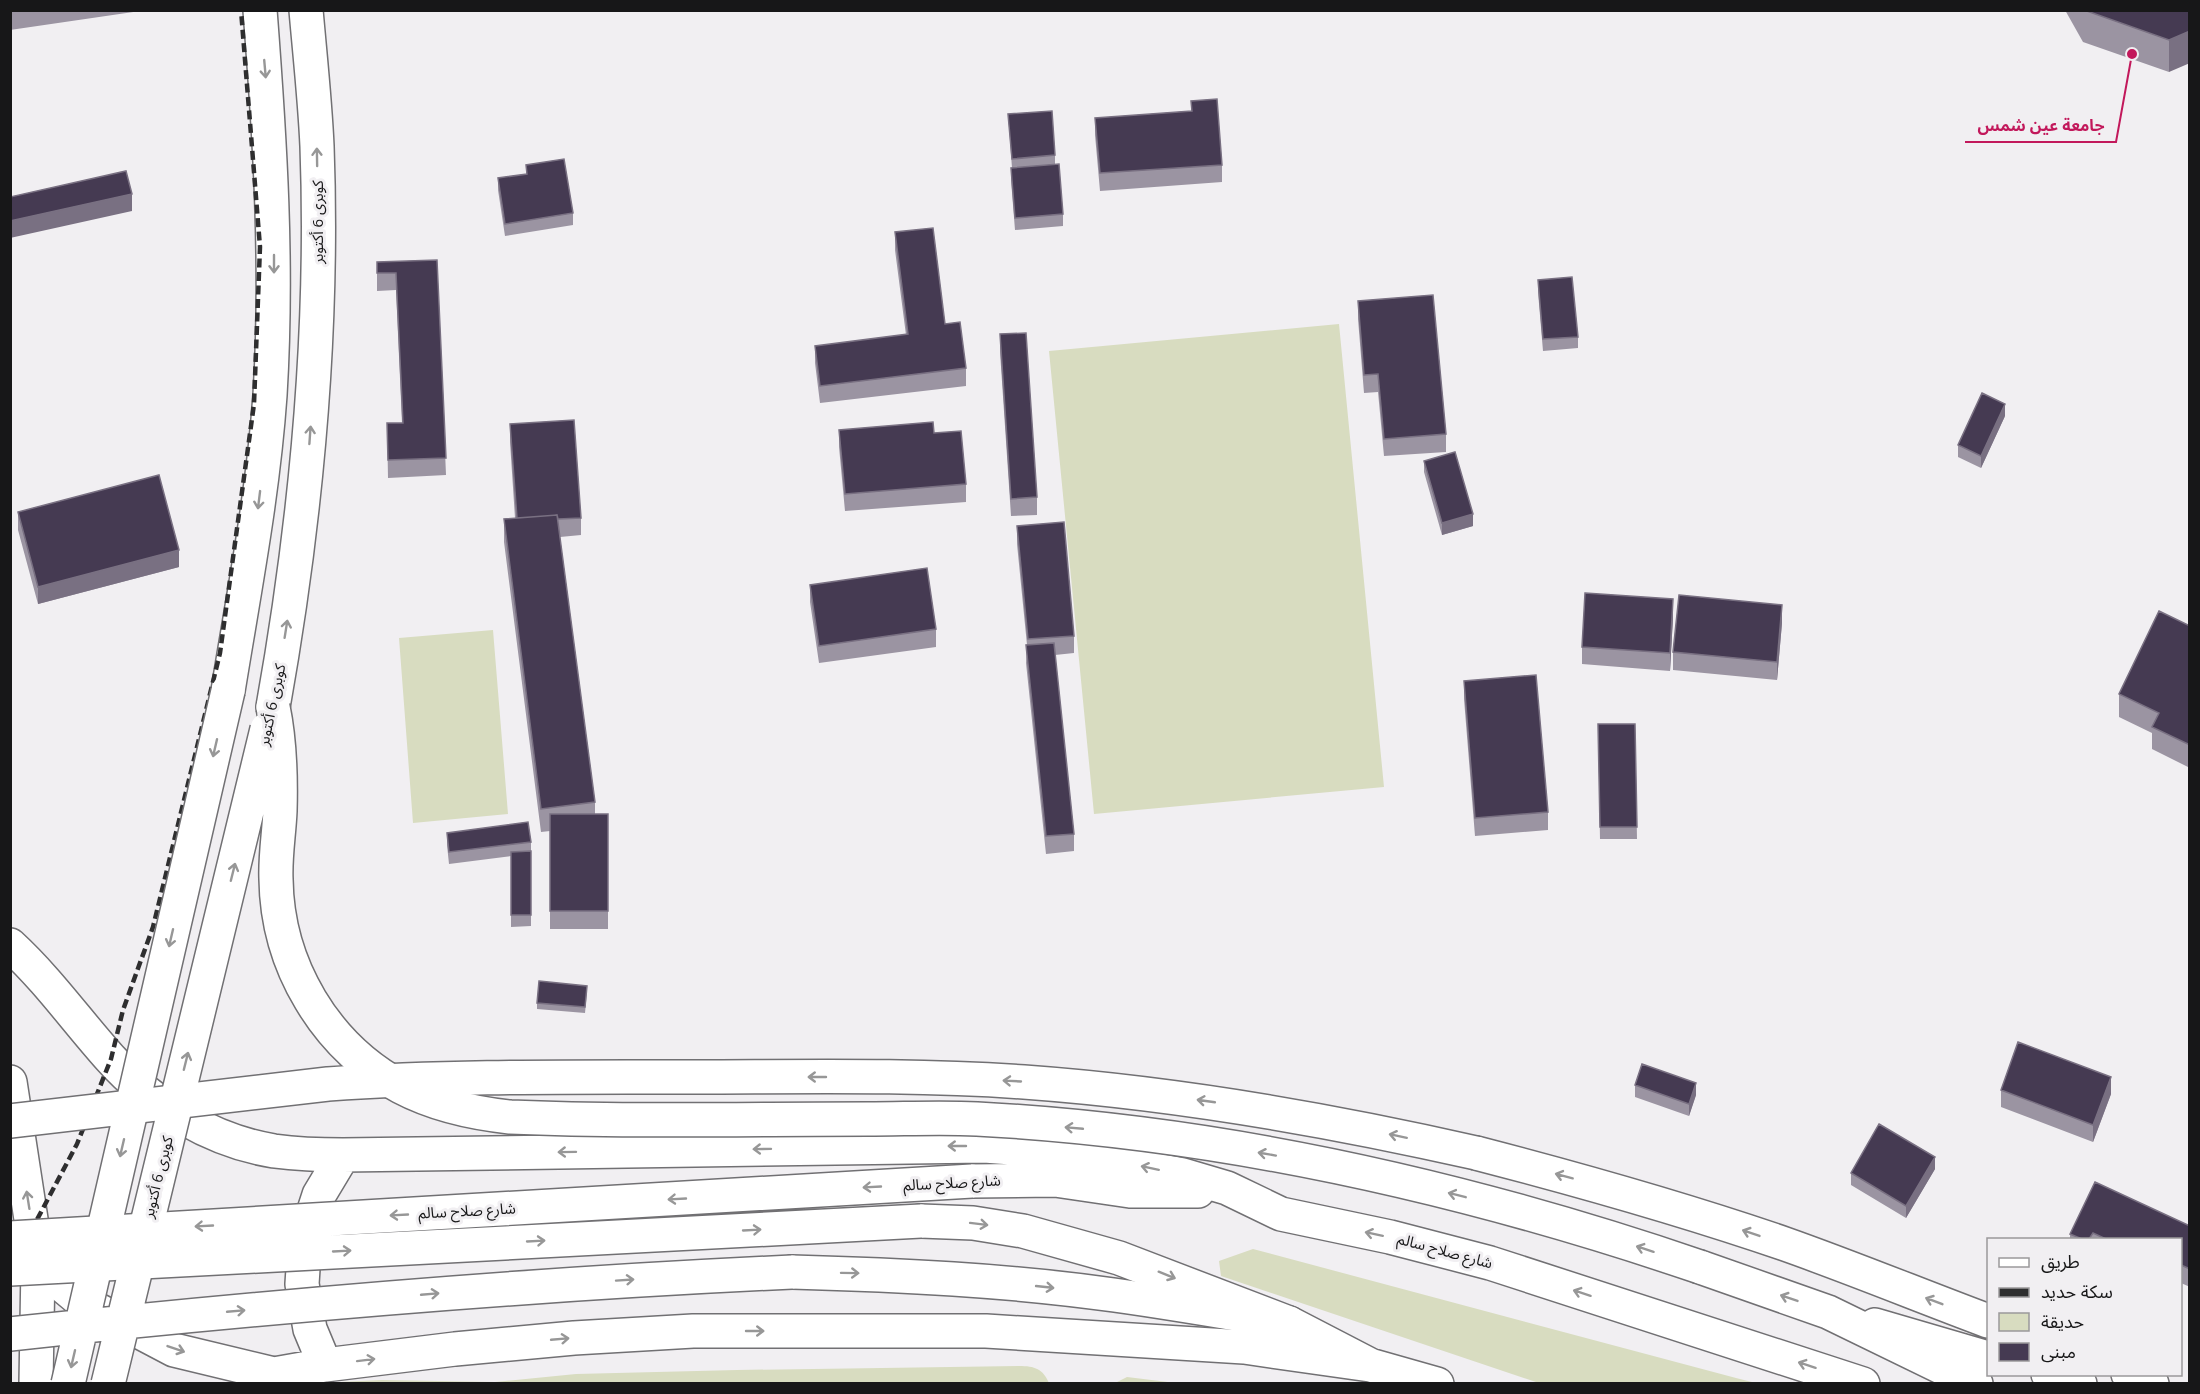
<svg xmlns="http://www.w3.org/2000/svg" width="2200" height="1394" font-family="'Open Sans','Noto Sans Arabic',sans-serif">
  <style>
    .green { fill: #d8dcc0 }
    .lines { fill: none; stroke-linecap: round; stroke-linejoin: round }
    .secondary-casing { stroke: #717073; stroke-width: 36 }
    .primary-casing { stroke: #717073; stroke-width: 36 }
    .trunk-casing { stroke: #717073; stroke-width: 36 }
    .motorway-casing { stroke: #717073; stroke-width: 36 }
    .secondary { stroke: #fff; stroke-width: 33 }
    .primary { stroke: #fff; stroke-width: 33 }
    .trunk { stroke: #fff; stroke-width: 33 }
    .motorway { stroke: #fff; stroke-width: 33 }
    .rail { stroke: #2e2e2f; stroke-width: 4.5; stroke-dasharray: 9 4.5; stroke-linecap: butt }
    .trunk-bridge-casing { stroke: #717073; stroke-width: 36; stroke-linecap: butt }
    .motorway-bridge-casing { stroke: #717073; stroke-width: 36; stroke-linecap: butt }
    .trunk-bridge { stroke: #fff; stroke-width: 33 }
    .motorway-bridge { stroke: #fff; stroke-width: 33 }
    .wall { fill: #9b94a2 }
    .shaded-wall { fill: #797082 }
    .building { fill: #453a52; stroke: #797082; stroke-width: 1.5 }
    .oneway { stroke: #979797 }
    .labels { text-anchor: middle; stroke-width: 6; stroke-linejoin: round; paint-order: stroke }
    .street-label { font-size: 15px; fill: #171718; stroke: #f1eff2 }
    .leader { fill: none; stroke: #c2185b; stroke-width: 2 }
    .callout-dot { fill: #c2185b; stroke: #f1eff2; stroke-width: 2 }
    .callout-label { font-size: 16px; text-anchor: middle; font-weight: bold; fill: #c2185b; stroke: #f1eff2; stroke-width: 6; stroke-linejoin: round; paint-order: stroke }
  </style>
  <rect width="100%" height="100%" fill="#f1eff2"/>
  <path class="green" d="M1339,324L1384,787L1094,814L1049,351Z
    M493,630L508,814L413,823L399,638Z
    M1253,1249L1736,1378L1756,1383H1539L1221,1276L1219,1261Z
    M1019,1366C1035,1366 1043,1369 1049,1383H318L382,1380L495,1382L576,1374L737,1370Z
    M1127,1377L1176,1383H1115Z"/>
  <g class="lines">
    <g class="secondary-casing">
      <path id="secondary" d="M1476,1153C1580,1180 1683,1209 1785,1244C1853,1268 1921,1296 1988,1321
        M1875,1325L1988,1358
        M2048,1374L2080,1384
        M2128,1374L2152,1384"/>
    </g>
    <g class="primary-casing">
      <path id="primary" d="M10,1082L38,1265L36,1384"/>
    </g>
    <g class="trunk-casing">
      <path id="trunk" d="M10,945C48,980 76,1020 110,1058C152,1105 212,1141 274,1151C297,1154 320,1155 343,1155L984,1146L1055,1151L1183,1175L1227,1188L1281,1214L1390,1237L1490,1263L1863,1384
        M972,1181L1055,1180L1130,1191H1198
        M921,1221L973,1223L1023,1231L1119,1258L1289,1323L1370,1365L1437,1384
        M27,1252L38,1265L81,1301L174,1350L274,1374L325,1365L455,1349L574,1338L693,1331H986L1244,1347L1370,1365
        M325,1365L310,1329L302,1284L305,1238L319,1195L343,1155"/>
    </g>
    <g class="motorway-casing">
      <path id="motorway" d="M228,691C244,592 263,495 270,395C278,265 270,140 260,10
        M273,707C306,522 324,334 317,146C315,101 310,56 306,10
        M1700,1267L1828,1312L1976,1384
        M792,1272C900,1275 1007,1280 1114,1295C1172,1303 1230,1313 1289,1323"/>
    </g>
    <use href="#secondary" class="secondary"/>
    <use href="#primary" class="primary"/>
    <use href="#trunk" class="trunk"/>
    <use href="#motorway" class="motorway"/>
    <path class="rail" d="M10,1266L22,1248L77,1144L111,1059L123,1010L153,927L220,653L254,404L260,247L241,10"/>
    <g class="trunk-bridge-casing">
      <path id="trunk-bridge" d="M10,1121L328,1084C446,1076 564,1077 682,1077C795,1077 910,1074 1024,1082C1176,1093 1326,1119 1476,1153
        M10,1238L972,1181
        M10,1269L921,1221"/>
    </g>
    <g class="motorway-bridge-casing">
      <path id="motorway-bridge" d="M273,707C280,741 281,776 280,811C279,834 275,856 276,879C277,965 325,1046 401,1087C435,1105 472,1113 510,1117C629,1122 749,1119 868,1119C904,1119 941,1117 977,1119C1223,1132 1468,1188 1700,1267
        M10,1334C271,1306 531,1284 792,1272
        M68,1384L228,691
        M108,1384L267,729"/>
    </g>
    <use href="#trunk-bridge" class="trunk-bridge"/>
    <use href="#motorway-bridge" class="motorway-bridge"/>
  </g>
  <path class="wall" d="M10,10H147L10,30Z
    M2065,10H2190L2169,72L2083,42Z
    M1191,101L1222,165V182L1100,191L1095,135V118L1191,111Z
    M1008,114L1055,155V165L1063,214V226L1015,230L1011,180V168H1012Z
    M526,165L573,213V225L505,236L498,190V178L526,174Z
    M895,232L945,324L966,368V386L820,403L815,363V346L906,335L895,250Z
    M437,260L446,475L388,478L387,423H402L396,290L377,291V262Z
    M1538,280L1578,337V348L1543,351L1538,292Z
    M1358,301L1446,434V452L1384,456L1378,392L1364,393L1358,319Z
    M1000,334L1037,497V515L1011,516L1000,352Z
    M2005,416L1981,468L1958,457V445Z
    M510,424L581,518V535L560,537L595,802V814H608V929H550V831L541,832L504,542V519L515,518L510,442Z
    M839,430L934,433L966,484V502L845,511L839,447Z
    M1424,461L1473,526L1442,535L1424,472Z
    M18,512L179,567L38,604L18,530Z
    M1017,526L1074,636V653L1055,655L1074,834V851L1046,854L1026,663L1027,645L1017,544Z
    M810,585L936,629V647L819,663L810,602Z
    M1673,617L1670,671L1582,664V647Z
    M1782,623L1777,680L1673,670V652Z
    M2190,626V768L2152,749V733L2119,717V694Z
    M1464,681L1548,812V830L1475,836L1464,699Z
    M1598,724H1635L1637,839H1600Z
    M447,833L531,842V926L511,927V856L449,864L447,845Z
    M587,992L585,1013L537,1009V1003Z
    M1635,1085L1696,1095L1689,1116L1635,1097Z
    M2001,1090L2111,1094L2093,1142L2001,1107Z
    M1935,1169L1906,1218L1851,1185V1173Z
    M2190,1226V1287L2181,1283V1239H2070V1234Z"/>
  <path class="shaded-wall" d="M2190,31V63L2169,72V40Z
    M132,194V211L10,238V221Z
    M2005,404V416L1981,468V456Z
    M1473,514V526L1442,535V523Z
    M179,550V567L38,604V587Z
    M1673,599V617L1670,671V653Z
    M1782,605V623L1777,680V662Z
    M2111,1077V1094L2093,1142V1125Z
    M1696,1083V1095L1689,1116V1104Z
    M1935,1157V1169L1906,1218V1206Z"/>
  <path class="building" d="M2084,10H2190V31L2169,40Z
    M1217,99L1222,165L1100,173L1095,118L1192,111L1191,101Z
    M1052,111L1055,155L1012,159L1008,114Z
    M564,159L573,213L505,224L498,178L527,174L526,165Z
    M1059,164L1063,214L1015,218L1011,168Z
    M126,171L132,194L10,221V197Z
    M933,228L945,324L960,322L966,368L820,386L815,346L908,334L895,232Z
    M437,260L446,458L388,460L387,423H403L396,273H377V262Z
    M1572,277L1578,337L1543,339L1538,280Z
    M1433,295L1446,434L1384,439L1378,374L1364,375L1358,301Z
    M1026,333L1037,497L1011,499L1000,334Z
    M1982,393L2005,404L1981,456L1958,445Z
    M574,420L581,518L558,519L557,515L517,518L510,424Z
    M933,422L934,433L961,431L966,484L845,494L839,430Z
    M1455,452L1473,514L1442,523L1424,461Z
    M159,475L179,550L38,587L18,512Z
    M557,515L595,802L541,809L504,519Z
    M1064,522L1074,636L1028,639L1017,526Z
    M927,568L936,629L819,646L810,585Z
    M1585,593L1673,599L1670,653L1582,647Z
    M1679,595L1782,605L1777,662L1673,652Z
    M2159,611L2190,626V745L2152,727L2159,713L2119,694Z
    M1054,643L1074,834L1046,836L1026,645Z
    M1536,675L1548,812L1475,818L1464,681Z
    M1598,724H1635L1637,827H1600Z
    M550,814H608V911H550Z
    M528,822L531,842L449,852L447,833Z
    M531,851V915H511V852Z
    M539,981L587,986L585,1007L537,1003Z
    M2018,1042L2111,1077L2093,1125L2001,1090Z
    M1642,1064L1696,1083L1689,1104L1635,1085Z
    M1879,1124L1935,1157L1906,1206L1851,1173Z
    M2095,1182L2190,1226V1269L2181,1265V1239H2106L2093,1233L2089,1239H2082L2070,1234Z"/>
  <defs><path id="oneway-shaft" d="M-6 0H5M1.5-3L5.5 0L1.5 3" fill="none" stroke-width="1.6" stroke-linecap="round" stroke-linejoin="round" transform="scale(1.5)"/></defs>
  <g class="oneway">
    <use href="#oneway-shaft" transform="translate(265 69) rotate(85)"/>
    <use href="#oneway-shaft" transform="translate(317 157) rotate(-91)"/>
    <use href="#oneway-shaft" transform="translate(274 264) rotate(90)"/>
    <use href="#oneway-shaft" transform="translate(310 435) rotate(-86)"/>
    <use href="#oneway-shaft" transform="translate(259 500) rotate(97)"/>
    <use href="#oneway-shaft" transform="translate(286 629) rotate(-81)"/>
    <use href="#oneway-shaft" transform="translate(215 748) rotate(103)"/>
    <use href="#oneway-shaft" transform="translate(233 872) rotate(-76)"/>
    <use href="#oneway-shaft" transform="translate(171 938) rotate(103)"/>
    <use href="#oneway-shaft" transform="translate(186 1061) rotate(-76)"/>
    <use href="#oneway-shaft" transform="translate(817 1077) rotate(180)"/>
    <use href="#oneway-shaft" transform="translate(1012 1081) rotate(-177)"/>
    <use href="#oneway-shaft" transform="translate(1206 1101) rotate(-172)"/>
    <use href="#oneway-shaft" transform="translate(1074 1128) rotate(-175)"/>
    <use href="#oneway-shaft" transform="translate(1398 1136) rotate(-168)"/>
    <use href="#oneway-shaft" transform="translate(957 1146) rotate(180)"/>
    <use href="#oneway-shaft" transform="translate(122 1148) rotate(103)"/>
    <use href="#oneway-shaft" transform="translate(762 1149) rotate(179)"/>
    <use href="#oneway-shaft" transform="translate(567 1152) rotate(179)"/>
    <use href="#oneway-shaft" transform="translate(1267 1154) rotate(-170)"/>
    <use href="#oneway-shaft" transform="translate(1150 1168) rotate(-168)"/>
    <use href="#oneway-shaft" transform="translate(1564 1176) rotate(-165)"/>
    <use href="#oneway-shaft" transform="translate(872 1187) rotate(177)"/>
    <use href="#oneway-shaft" transform="translate(1457 1195) rotate(-166)"/>
    <use href="#oneway-shaft" transform="translate(677 1199) rotate(177)"/>
    <use href="#oneway-shaft" transform="translate(28 1200) rotate(-99)"/>
    <use href="#oneway-shaft" transform="translate(399 1215) rotate(177)"/>
    <use href="#oneway-shaft" transform="translate(979 1224) rotate(7)"/>
    <use href="#oneway-shaft" transform="translate(204 1226) rotate(177)"/>
    <use href="#oneway-shaft" transform="translate(752 1230) rotate(-3)"/>
    <use href="#oneway-shaft" transform="translate(1751 1233) rotate(-161)"/>
    <use href="#oneway-shaft" transform="translate(1374 1234) rotate(-168)"/>
    <use href="#oneway-shaft" transform="translate(536 1241) rotate(-3)"/>
    <use href="#oneway-shaft" transform="translate(1645 1249) rotate(-162)"/>
    <use href="#oneway-shaft" transform="translate(342 1251) rotate(-3)"/>
    <use href="#oneway-shaft" transform="translate(850 1273) rotate(1)"/>
    <use href="#oneway-shaft" transform="translate(1167 1275) rotate(22)"/>
    <use href="#oneway-shaft" transform="translate(625 1280) rotate(-4)"/>
    <use href="#oneway-shaft" transform="translate(1045 1287) rotate(6)"/>
    <use href="#oneway-shaft" transform="translate(1582 1293) rotate(-162)"/>
    <use href="#oneway-shaft" transform="translate(430 1294) rotate(-5)"/>
    <use href="#oneway-shaft" transform="translate(1789 1298) rotate(-161)"/>
    <use href="#oneway-shaft" transform="translate(1934 1301) rotate(-159)"/>
    <use href="#oneway-shaft" transform="translate(236 1311) rotate(-5)"/>
    <use href="#oneway-shaft" transform="translate(755 1331)"/>
    <use href="#oneway-shaft" transform="translate(560 1339) rotate(-5)"/>
    <use href="#oneway-shaft" transform="translate(176 1349) rotate(19)"/>
    <use href="#oneway-shaft" transform="translate(73 1359) rotate(103)"/>
    <use href="#oneway-shaft" transform="translate(366 1360) rotate(-7)"/>
    <use href="#oneway-shaft" transform="translate(1807 1365) rotate(-162)"/>
  </g>
  <g class="labels">
    <g class="street-label">
      <text transform="translate(318 222) rotate(-90)" y="5">كوبرى 6 أكتوبر</text>
      <text transform="translate(272 705) rotate(-78)" y="5">كوبرى 6 أكتوبر</text>
      <text transform="translate(158 1177) rotate(-76)" y="5">كوبرى 6 أكتوبر</text>
      <text transform="translate(952 1183) rotate(-3)" y="5">شارع صلاح سالم</text>
      <text transform="translate(467 1211) rotate(-3)" y="5">شارع صلاح سالم</text>
      <text transform="translate(1445 1251) rotate(15)" y="5">شارع صلاح سالم</text>
    </g>
  </g>
  <path class="leader" d="M2132 54L2116 142H1965"/>
  <circle class="callout-dot" cx="2132" cy="54" r="6"/>
  <g class="callout-label">
    <text x="2041" y="131">جامعة عين شمس</text>
  </g>
  <rect width="2200" height="1394" fill="none" stroke="#171718" stroke-width="24"/>
  <rect x="1987" y="1238" width="195" height="138" fill="#f1eff2" stroke="#9a999b" stroke-width="1.5"/>
  <rect x="1999" y="1258" width="30" height="9" fill="#ffffff" stroke="#9a999b" stroke-width="1.5"/>
  <text x="2041" y="1268" font-size="18" fill="#171718">طريق</text>
  <rect x="1999" y="1288" width="30" height="9" fill="#2e2e2f" stroke="#9a999b" stroke-width="1.5"/>
  <text x="2041" y="1298" font-size="18" fill="#171718">سكة حديد</text>
  <rect x="1999" y="1313" width="30" height="18" fill="#d8dcc0" stroke="#9a999b" stroke-width="1.5"/>
  <text x="2041" y="1328" font-size="18" fill="#171718">حديقة</text>
  <rect x="1999" y="1343" width="30" height="18" fill="#453a52" stroke="#9a999b" stroke-width="1.5"/>
  <text x="2041" y="1358" font-size="18" fill="#171718">مبنى</text>
</svg>
